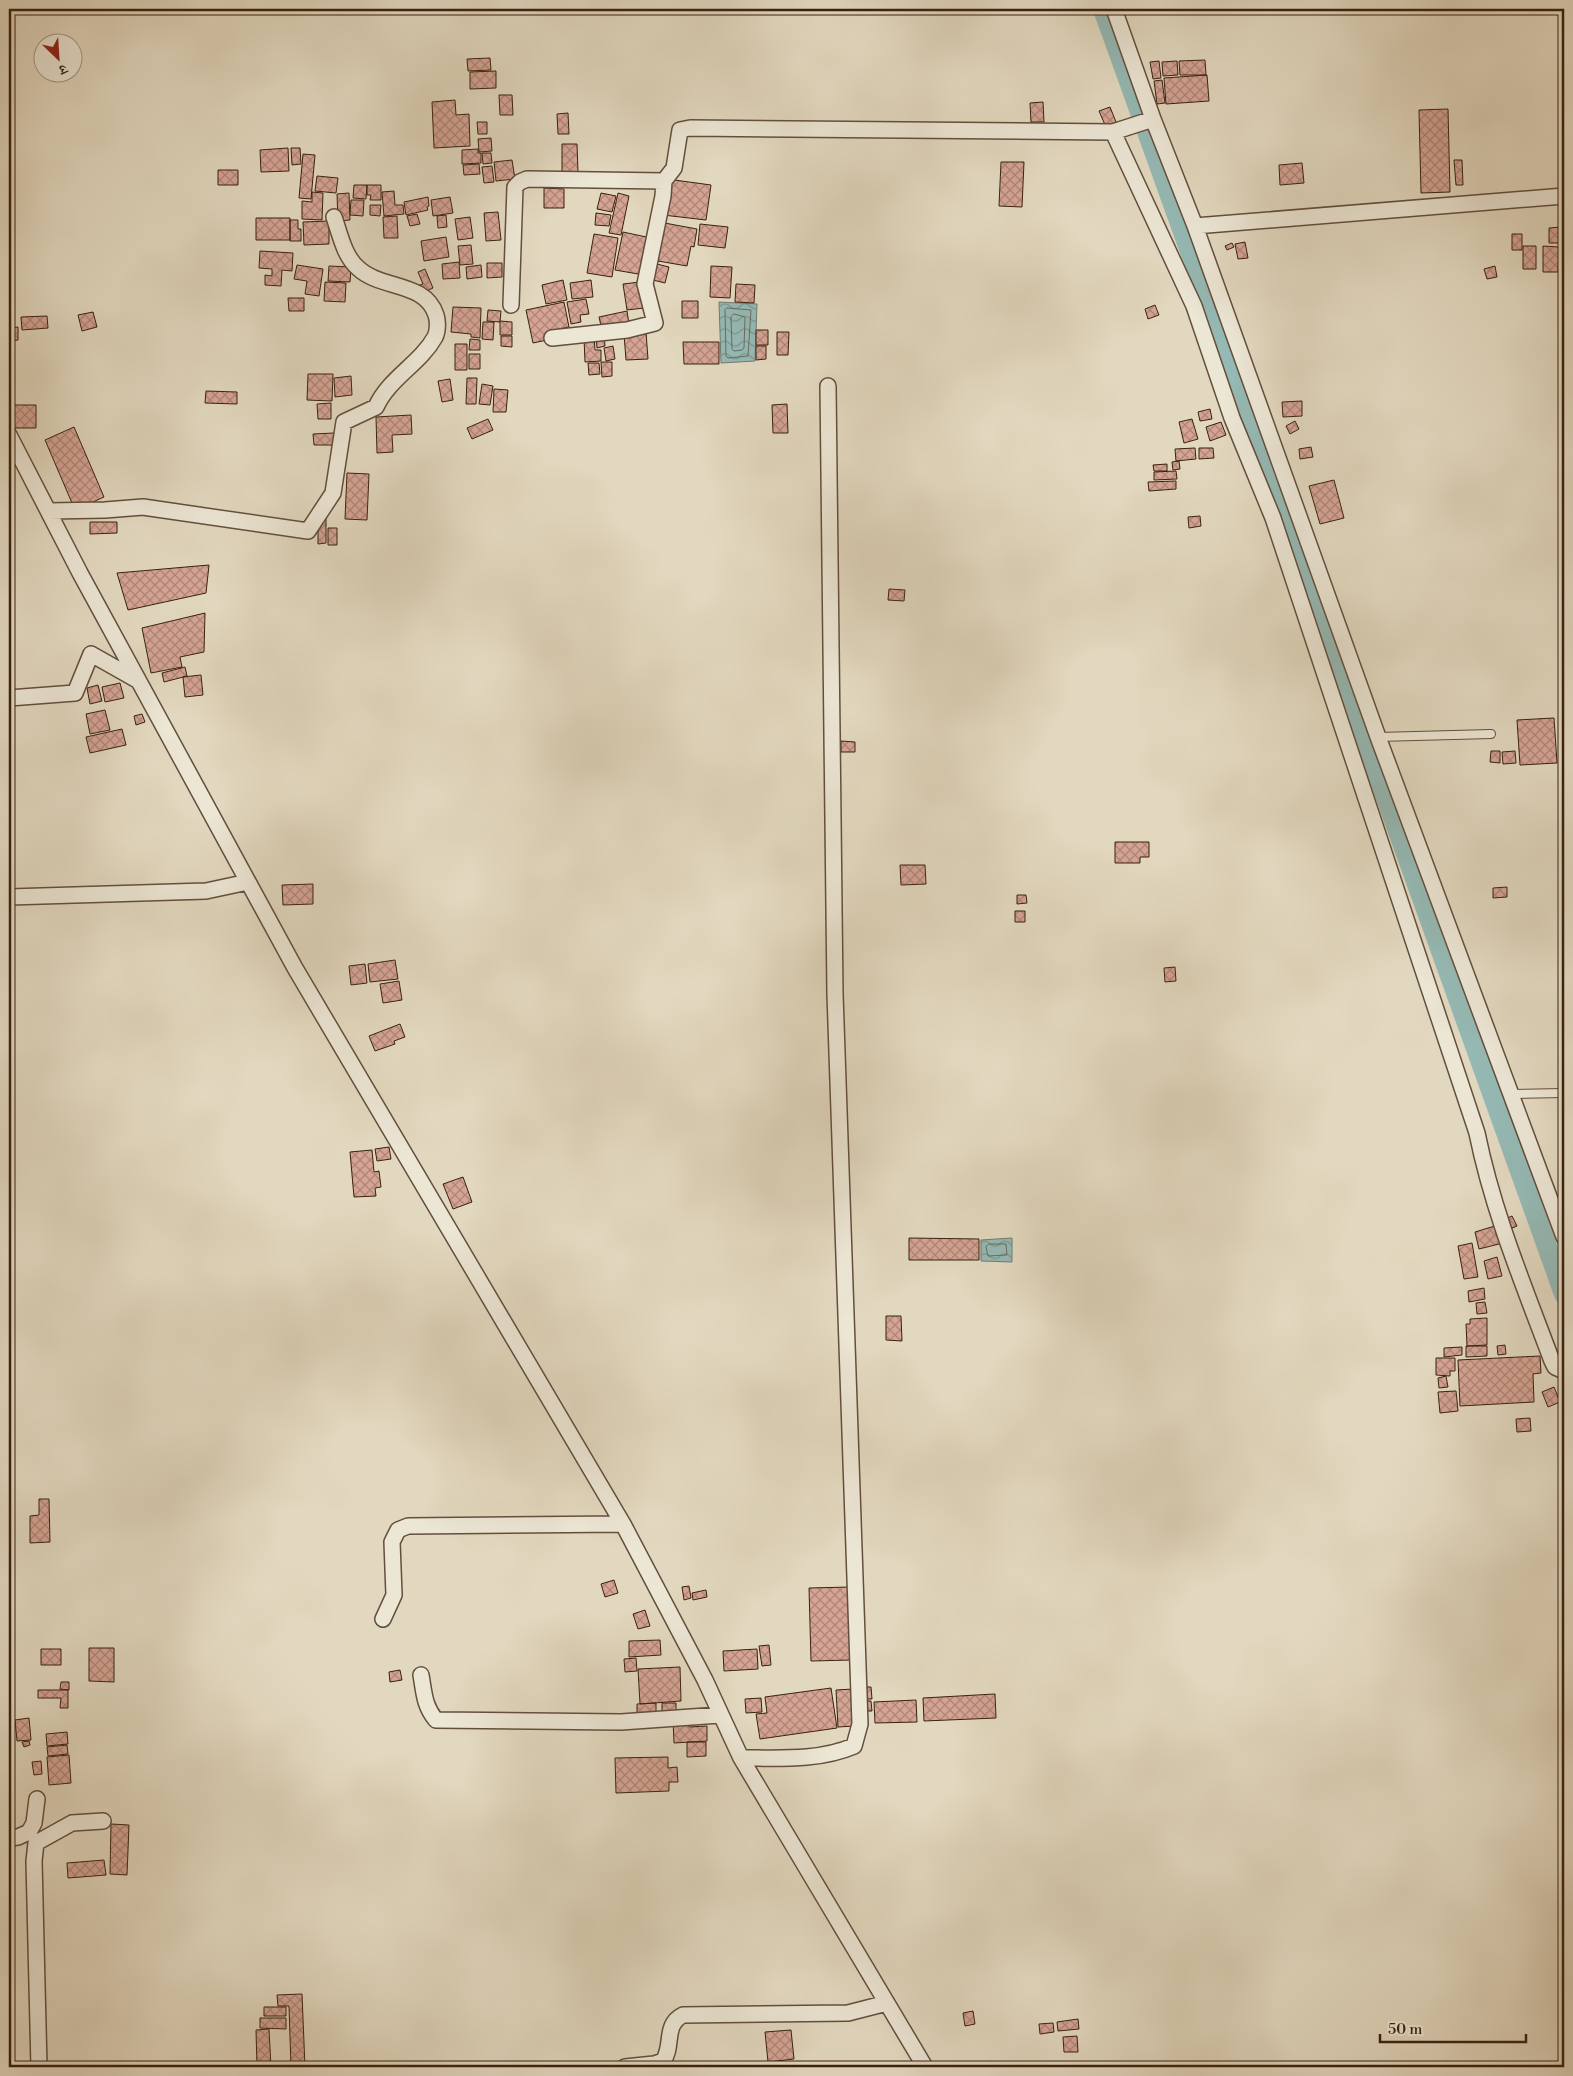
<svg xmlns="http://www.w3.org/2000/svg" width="1573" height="2076" font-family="'Libre Bodoni','Noto Serif Devanagari',serif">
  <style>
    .water { fill: url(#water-waves); stroke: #707c72 }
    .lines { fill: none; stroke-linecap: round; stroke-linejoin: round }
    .shore { stroke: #676d62; stroke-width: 1 }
    .canal { stroke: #95b9b4; stroke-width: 20 }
    .building { fill: url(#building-cross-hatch); stroke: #392110 }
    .service-casing { stroke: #634f3c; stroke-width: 10 }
    .minor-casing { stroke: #634f3c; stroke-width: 18 }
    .service { stroke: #ece6d5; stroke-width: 8 }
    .minor { stroke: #ece6d5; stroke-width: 15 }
  </style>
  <defs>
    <pattern id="water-waves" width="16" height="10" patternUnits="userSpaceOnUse" patternTransform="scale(1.25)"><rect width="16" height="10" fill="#95b9b4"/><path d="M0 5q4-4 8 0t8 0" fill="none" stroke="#7b9691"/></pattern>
    <pattern id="building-cross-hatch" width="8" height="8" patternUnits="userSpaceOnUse" patternTransform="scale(1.25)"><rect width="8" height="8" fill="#d5a494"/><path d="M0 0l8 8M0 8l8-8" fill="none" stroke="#ae8577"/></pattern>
  </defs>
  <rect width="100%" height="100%" fill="#e2d8bf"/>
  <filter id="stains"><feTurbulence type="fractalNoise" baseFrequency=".004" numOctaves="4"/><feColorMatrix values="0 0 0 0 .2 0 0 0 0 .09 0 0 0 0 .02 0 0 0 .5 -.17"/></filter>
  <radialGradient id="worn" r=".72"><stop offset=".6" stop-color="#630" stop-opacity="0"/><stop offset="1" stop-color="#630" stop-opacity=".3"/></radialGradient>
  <path class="water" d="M719,302L757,304L755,361L721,363Z
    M1012,1238V1262L981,1261V1240Z"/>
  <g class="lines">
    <path class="shore" d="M727,308L751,310L748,356L728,358L726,356L725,310Z
      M734,314L745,317L744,348L742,350L734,351L732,349L731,317Z
      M989,1244H1006L1007,1255L988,1256L986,1247Z"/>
    <path class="canal" d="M1103,9L1564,1294"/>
  </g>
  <path class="building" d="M386,9H398L399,13H387Z
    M490,58L491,70L468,71L467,59Z
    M1205,60L1206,75H1180L1179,61Z
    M1159,61L1161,78L1153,79L1150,62Z
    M1177,61L1178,75L1163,76L1162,62Z
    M496,71V88L470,89V72Z
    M1207,75L1209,101L1166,104L1164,78Z
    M1162,80L1165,103L1157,104L1154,81Z
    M499,95H512L513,115H500Z
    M455,100L456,115L469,114L470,146L434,148L432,102Z
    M1043,102L1044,122H1031L1030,103Z
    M1110,107L1116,122L1106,127L1099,111Z
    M1448,109L1450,192L1421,193L1419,110Z
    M568,113L569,134H558L557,114Z
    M477,122H487V134H478Z
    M491,138L492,151L479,152L478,139Z
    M562,144H577L578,172L562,173Z
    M288,148L289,171L261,172L260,150Z
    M291,148H300L301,164L292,165Z
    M478,149V153H481V163L462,164V150Z
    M482,153H491L492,163L483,164Z
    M303,154L315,155L311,199L299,198Z
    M512,160L515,179L496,181L494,162Z
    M1454,160H1462L1463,185H1456Z
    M1001,162H1024L1022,207L999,206Z
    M1302,163L1304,183L1280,185L1279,165Z
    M479,164L480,174L464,175L463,165Z
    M492,166L494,182L484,183L482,167Z
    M218,170H238V185H218Z
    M317,176L338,178L336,193L315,191Z
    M667,179L711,185L706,220L663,215Z
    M354,185H367L366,199L353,198Z
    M367,185H381V200H370L371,195H367Z
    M544,188L564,189V208H544Z
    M394,191L395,205H403L404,214L384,216L382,192Z
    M312,192L323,193L322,220L302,219V201L312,202Z
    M349,193L350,220L338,221L337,194Z
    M601,193L616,196L612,212L597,209Z
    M618,193L629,196L621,235L609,233Z
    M428,197L429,206L427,207L428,210L406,215L404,202Z
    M450,197L453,213L433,216L431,200Z
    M351,200H364L363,216L350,215Z
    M370,205H381L380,216L370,215Z
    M498,212L501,240L486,241L484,213Z
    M596,213L611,215L609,226L595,225Z
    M417,214L420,224L410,226L407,216Z
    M446,215L447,227L438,228L437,216Z
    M397,216L398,238H384L383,217Z
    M470,217L473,238L458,240L455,219Z
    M256,218H290V240H256Z
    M290,220H298V229H301V241H290Z
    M329,221V244L304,245L303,222Z
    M659,222L697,229L694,247L691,246L687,266L652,260Z
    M700,224L728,227L725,248L698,245Z
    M1561,227V243H1549V228Z
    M1561,228H1564V243H1561Z
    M623,232L651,238L644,275L615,270Z
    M594,234L618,238L612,277L587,273Z
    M1512,234H1522V250H1512Z
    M446,237L449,257L424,261L421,241Z
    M1245,242L1248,258L1238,259L1235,244Z
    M1232,243L1234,247L1227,250L1225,246Z
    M471,245L473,264L460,265L458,246Z
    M1523,246H1536V269H1523Z
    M1543,246L1559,247L1558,272H1543Z
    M260,251L293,253L292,271L282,270L281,286L265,285V275L272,276V269L259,268Z
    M459,262L460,278L443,279L442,264Z
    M487,263H502V277L487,278Z
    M653,263L669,267L665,283L649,279Z
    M297,265L323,269L319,296L305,294L307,281L294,279Z
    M481,265L482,277L467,279L466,267Z
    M329,266L351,267L350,282L328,281Z
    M711,266L732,267L730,298L710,297Z
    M1495,266L1497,277L1487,279L1484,269Z
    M425,269L433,288L420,294L417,286L423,284L418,272Z
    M563,280L567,300L546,304L542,285Z
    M591,280L593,297L572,299L570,283Z
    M325,282L346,283L345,302L324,301Z
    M640,282L644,308L627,310L623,284Z
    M736,284L755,285L754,303L735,302Z
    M288,298H304V311H289Z
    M586,299L589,314L580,315L581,322L571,324L567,302Z
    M682,301H698V318H682Z
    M564,302L569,327L546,332L547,340L533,343L526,310Z
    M1155,305L1159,315L1148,319L1145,309Z
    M453,307L481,308L480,338L471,337V334L451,332Z
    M488,310L501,311L500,322L487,321Z
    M627,311L629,324L602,330L599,317Z
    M93,312L97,327L82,331L78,315Z
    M47,316L48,328L22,330L21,317Z
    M500,321L512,322V335H500Z
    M483,322H494L493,340L482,339Z
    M18,327V340L12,341L11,328Z
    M756,330H768V345H756Z
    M646,332L648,359L626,360L624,334Z
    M777,332H789L788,355H777Z
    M604,335L605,346L597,348L596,336Z
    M501,336H512V347L501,346Z
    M594,337L595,350H601V361L585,362L584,338Z
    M470,339L480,340V350H469Z
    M683,342H719V364H684Z
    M455,344H467V370H455Z
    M613,346L615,359L606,361L604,348Z
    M756,346H766V359L756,360Z
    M469,354H480V369H469Z
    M601,362H612V376L602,377Z
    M588,363H599L600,374L589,375Z
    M308,374H333L332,401L307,400Z
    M351,376L352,395L335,397L334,378Z
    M467,378H477L476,404H466Z
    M450,379L453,400L442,402L438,381Z
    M482,384L493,386L490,405L479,404Z
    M494,389L508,390L506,412H493Z
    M206,391L237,392V404L205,403Z
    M1302,401V416L1283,417L1282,402Z
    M331,403V419H318L317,404Z
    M787,404L788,433H773L772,405Z
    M14,405H36V428H14Z
    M1210,409L1212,419L1200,421L1198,412Z
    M411,415L412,434L392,435L393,452L377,453L376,417Z
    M488,419L493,430L472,439L467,428Z
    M1192,419L1198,439L1184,443L1179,422Z
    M1295,421L1299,429L1290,434L1286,426Z
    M1221,422L1226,435L1210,441L1206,427Z
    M74,427L104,497L75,510L45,440Z
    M334,433V445H314L313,434Z
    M1311,447L1313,457L1300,459L1299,449Z
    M1195,448L1196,459L1176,461L1175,449Z
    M1199,448H1213L1214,458L1199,459Z
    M1179,461L1180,469L1173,470L1172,462Z
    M1167,464V471H1154L1153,465Z
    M1176,471L1177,479L1154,480V472Z
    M347,473L369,474L367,520L345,519Z
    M1334,480L1344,518L1320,524L1309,486Z
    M1176,481V489L1149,491L1148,482Z
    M1200,516L1201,526L1189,528L1188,517Z
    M318,518H326V543L318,544Z
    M90,522H117V533L90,534Z
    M328,528H337V545H328Z
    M209,565L206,593L128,610L117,573Z
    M889,589L905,590L904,601L888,600Z
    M205,613L204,652L180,657L182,667L151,673L142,628Z
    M185,667L187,676L164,682L162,673Z
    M201,675L203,695L185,697L183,677Z
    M120,683L124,698L105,702L102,687Z
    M98,685L102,701L90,704L87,688Z
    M105,710L110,730L90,734L86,714Z
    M142,714L145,722L136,725L134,716Z
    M1554,718L1557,763L1520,765L1517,720Z
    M122,729L126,745L90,753L86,737Z
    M841,741L855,742V752H841Z
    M1491,751H1500V763L1490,762Z
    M1515,751L1516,763L1503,764L1502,752Z
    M1115,842H1149V857H1140V863H1115Z
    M900,865H925L926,884L901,885Z
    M313,884V904L283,905L282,885Z
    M1507,887V897L1493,898V888Z
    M1017,895H1026L1027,903L1017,904Z
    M1015,911H1025V922H1015Z
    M395,960L398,979L370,982L368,964Z
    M365,964L367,983L351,985L349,966Z
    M1175,967L1176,981L1165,982L1164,968Z
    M399,981L402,1000L383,1003L380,984Z
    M400,1024L405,1037L394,1041L395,1044L375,1051L369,1036Z
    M389,1147L391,1159L377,1161L375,1149Z
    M372,1150L374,1172L379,1171L381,1187L375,1188L376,1196L354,1197L350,1152Z
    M463,1177L472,1202L453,1209L443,1184Z
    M1512,1216L1517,1226L1508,1230L1503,1220Z
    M1498,1225L1503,1243L1479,1249L1475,1232Z
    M909,1238L979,1239V1260H909Z
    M1472,1243L1478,1277L1464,1279L1458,1246Z
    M1497,1257L1502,1276L1488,1279L1484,1261Z
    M1484,1288L1485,1299L1469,1302L1468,1291Z
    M1485,1302L1487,1313L1477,1314L1476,1303Z
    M886,1316H901L902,1341L886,1340Z
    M1487,1318V1345L1467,1346L1466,1324H1470V1319Z
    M1505,1345L1506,1354L1498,1355L1497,1346Z
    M1466,1346H1487V1356L1466,1357Z
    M1462,1347V1355L1444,1357V1348Z
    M1540,1356L1541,1373L1533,1374L1534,1402L1460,1406L1458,1360Z
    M1436,1358H1455V1371H1450V1376L1436,1375Z
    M1446,1376L1448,1387L1439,1388L1438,1378Z
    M1554,1387L1560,1402L1548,1407L1542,1392Z
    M1456,1391L1458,1411L1440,1413L1438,1392Z
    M1530,1418L1531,1431L1517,1432L1516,1419Z
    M39,1499H49L50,1542L30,1543V1516L39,1515Z
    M614,1580L618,1593L605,1597L601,1584Z
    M689,1586L691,1598L684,1600L682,1587Z
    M850,1587L851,1660L811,1661L809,1588Z
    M706,1590L707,1597L693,1600L692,1593Z
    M645,1610L650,1626L638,1629L633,1614Z
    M660,1640L661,1655L629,1657V1641Z
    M769,1645L771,1665L762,1666L759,1646Z
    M89,1648H114V1682L89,1681Z
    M41,1649H61V1665H41Z
    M757,1649L758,1669L724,1671L723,1651Z
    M636,1658L637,1671L625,1672L624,1659Z
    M680,1667L681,1701L640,1704L638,1669Z
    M400,1670L402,1680L390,1682L389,1672Z
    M61,1682H69V1690L60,1689Z
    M862,1687H871L872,1699H863Z
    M831,1688L837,1728L760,1739L756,1714L767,1713L765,1697Z
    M853,1689L855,1726L838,1727L836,1690Z
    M38,1690H68V1708H60L61,1698H38Z
    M995,1694L996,1718L924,1721L923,1698Z
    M761,1698L762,1712L746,1713L745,1699Z
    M916,1700L917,1722L875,1723L874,1702Z
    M863,1701H871L872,1711H864Z
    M656,1703V1719L637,1720V1704Z
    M662,1703H676V1717L662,1718Z
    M29,1718L31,1740L17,1741L15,1720Z
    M688,1719L689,1727L707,1726V1741L674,1743L673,1720Z
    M67,1732L68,1744L47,1746L46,1734Z
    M29,1741L30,1745L24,1747L22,1742Z
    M687,1742H706V1756L687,1757Z
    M67,1745L68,1754L48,1756L47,1747Z
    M69,1755L71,1783L49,1785L47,1757Z
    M668,1757V1768L677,1767L678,1782H669V1791L616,1793L615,1758Z
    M41,1761L42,1774L34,1775L32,1762Z
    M111,1824L129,1825L127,1875L110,1874Z
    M104,1860L106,1875L68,1878L67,1863Z
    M302,1994L305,2067H291L289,2006H278L277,1995Z
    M264,2007H286V2016H264Z
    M973,2011L975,2024L965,2026L963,2013Z
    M260,2018H286V2029L260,2028Z
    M1078,2019L1079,2029L1058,2031L1057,2022Z
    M1053,2023L1054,2032L1040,2034L1039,2024Z
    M269,2029L271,2067H257L256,2030Z
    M791,2030L794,2059L768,2062L765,2032Z
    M1077,2036L1078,2052H1064L1063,2037Z"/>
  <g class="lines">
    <g class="service-casing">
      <path id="service" d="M1378,737L1491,734
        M1511,1094L1564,1093"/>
    </g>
    <g class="minor-casing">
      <path id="minor" d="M1114,9L1153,119L1195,226L1378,737L1564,1237
        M1113,132L1194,306L1232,418L1273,518L1477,1133C1493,1212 1524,1286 1552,1361L1555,1367L1564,1371
        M1195,226L1564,196
        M511,305L515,187L520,182L527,179L664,181L674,168L680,130L690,128L1113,132L1153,119
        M552,338L627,330L655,323L645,284L663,196L664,181
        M9,435L80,573L295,968L623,1524L705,1680L741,1758L925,2067
        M49,511L105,510L143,507L308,531L333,493L344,422L376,407C389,378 420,364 435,337C438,331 438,321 436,315C425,281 381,290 358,268C344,256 340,234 334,217
        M9,698L75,693L91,654L137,680
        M9,897L206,891L248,882
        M383,1619L394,1595L392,1542L398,1530L408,1526L623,1524
        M421,1675C424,1692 424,1706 436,1720L621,1722L720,1715
        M741,1758C779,1758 819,1761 854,1746L860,1724L835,994L828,386
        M9,1838L18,1837L29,1832L34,1823L37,1799
        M39,2067L34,1861L36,1843L72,1823L103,1821
        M625,2067L654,2064L663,2061C674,2046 663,2025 683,2015L848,2013L887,2003"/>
    </g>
    <use href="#service" class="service"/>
    <use href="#minor" class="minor"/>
  </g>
  <rect width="1573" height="2076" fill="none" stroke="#e2d8bf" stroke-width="30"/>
  <rect x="10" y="10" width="1553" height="2056" fill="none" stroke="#392110" stroke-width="2.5"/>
  <rect x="15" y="15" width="1543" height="2046" fill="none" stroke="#392110"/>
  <g transform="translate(58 58) rotate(155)"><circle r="24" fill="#ece6d5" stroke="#a49786"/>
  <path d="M0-4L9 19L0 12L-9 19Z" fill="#8f2418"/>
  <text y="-8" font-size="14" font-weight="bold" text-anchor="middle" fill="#392110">उ</text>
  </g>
  <path d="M1380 2034v8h146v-8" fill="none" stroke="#392110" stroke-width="2.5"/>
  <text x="1388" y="2034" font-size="15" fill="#392110" stroke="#ece6d5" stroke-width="4" paint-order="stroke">50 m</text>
  <rect width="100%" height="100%" filter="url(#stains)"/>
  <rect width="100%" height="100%" fill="url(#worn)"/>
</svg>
